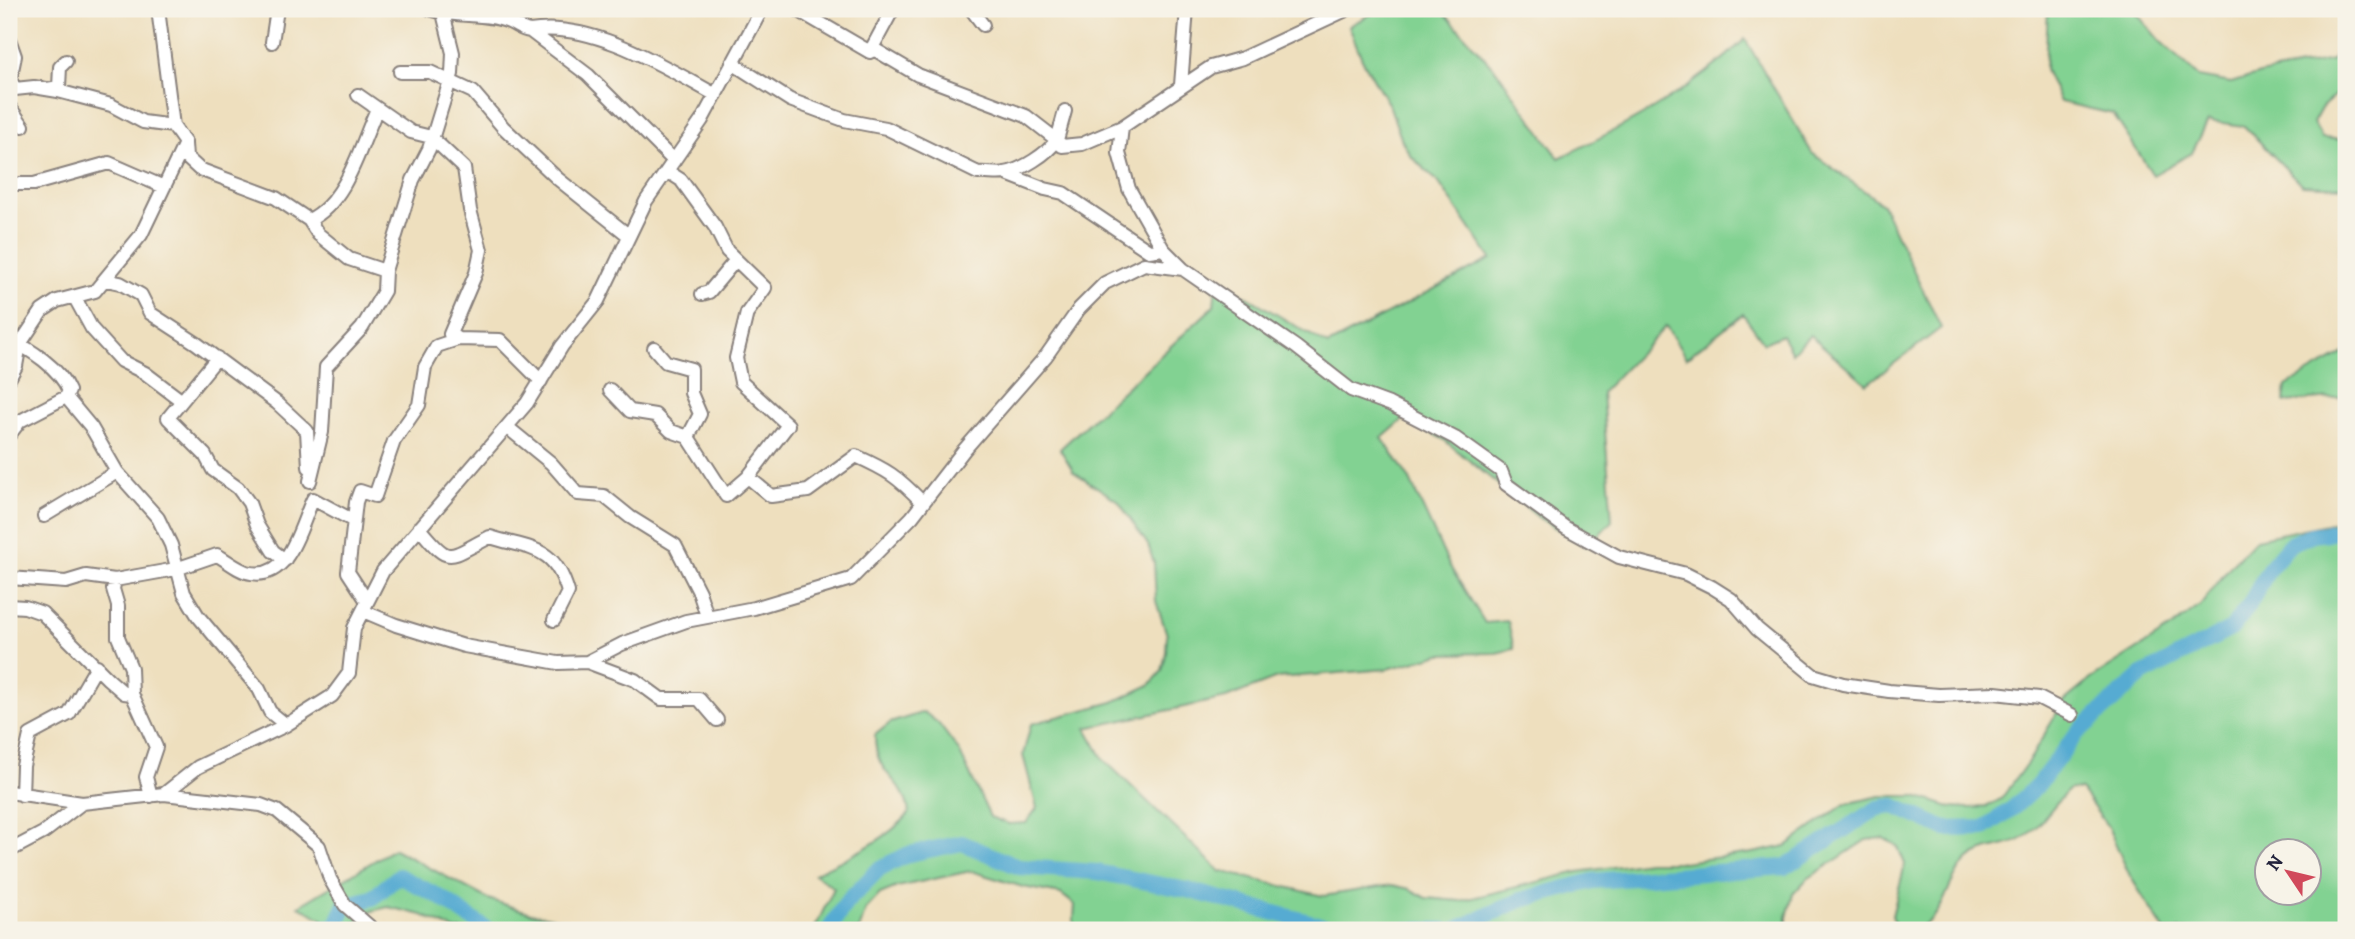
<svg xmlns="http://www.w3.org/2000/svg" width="2355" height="939" font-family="Alegreya,serif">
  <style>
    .green { fill: #82d292; stroke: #527a66; stroke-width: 2; fill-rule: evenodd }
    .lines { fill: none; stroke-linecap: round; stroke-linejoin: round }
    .river { stroke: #57abd2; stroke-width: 16 }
    .minor-casing { stroke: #88807c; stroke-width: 16 }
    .minor { stroke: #fff; stroke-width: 12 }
  </style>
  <rect width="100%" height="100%" fill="#f7f3e8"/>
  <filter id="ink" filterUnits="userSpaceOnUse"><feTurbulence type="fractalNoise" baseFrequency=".0143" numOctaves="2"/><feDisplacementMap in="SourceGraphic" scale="14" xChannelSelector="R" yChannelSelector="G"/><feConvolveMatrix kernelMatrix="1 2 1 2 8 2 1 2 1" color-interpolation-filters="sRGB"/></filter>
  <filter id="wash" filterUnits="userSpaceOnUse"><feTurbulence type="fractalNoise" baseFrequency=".00686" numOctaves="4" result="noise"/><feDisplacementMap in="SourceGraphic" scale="28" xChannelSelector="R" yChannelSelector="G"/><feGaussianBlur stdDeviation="1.57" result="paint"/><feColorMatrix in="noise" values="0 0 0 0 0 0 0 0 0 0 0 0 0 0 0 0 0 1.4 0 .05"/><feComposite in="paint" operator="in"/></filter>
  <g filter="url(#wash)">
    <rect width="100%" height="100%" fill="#eedfbe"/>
    <path class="green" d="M1380,9H1441L1499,74L1559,158C1626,126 1692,91 1745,39L1812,153L1882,204L1941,328L1867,384L1810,335L1792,353L1782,335L1764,343L1743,314L1686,358L1666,326L1602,392L1612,521L1587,547L1539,518L1443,439L1404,419L1382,438L1409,478L1449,565L1485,623L1508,621L1514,649L1496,653L1440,654L1388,669L1277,678L1226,698L1086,728L1104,760L1220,871L1323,896L1392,885L1410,889L1426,898L1460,901L1578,872L1648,862H1682L1753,853L1786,846L1845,804L1880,796H1916L1950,807L1968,808L1986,807L2001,799L2032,756L2063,702L2091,679L2172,627L2200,606L2232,564L2256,539L2346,520V930H2164L2130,876L2108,827L2081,790L2070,789C2052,804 2042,827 2022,839C2005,849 1983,846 1968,860C1938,888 1950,930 1898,930L1892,916L1905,864L1898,847L1883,838L1866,840L1806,880L1793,894L1787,917V930H1073L1075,905L1061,894L1023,887L971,871L897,887L880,894L866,909L859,930H814L834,888L814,874C848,857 884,842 909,814C905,776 875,780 875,735L890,723L924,712L938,723L959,751L990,817L1009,824L1026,823L1037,808L1023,755L1031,724L1113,702L1150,685L1162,671L1166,652L1167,635L1156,601L1154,563L1148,545L1118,501L1074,472L1060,449L1214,306L1216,285L1234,289L1328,345L1491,259L1439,183L1411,156L1402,141L1390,107L1362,59L1349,26ZM2268,852H2310V894H2268Z
      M2048,9H2133L2159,40L2199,77L2231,83L2260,74L2332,60C2345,40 2339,31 2346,11V86L2322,107L2313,123L2322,138L2346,140V187L2302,185L2244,126L2208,121L2192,153L2153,175L2113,114L2060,102L2045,70Z
      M2346,352V397L2284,402L2286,386Z
      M394,849L488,899L531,913L610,930H455L422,915L388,907L372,911L346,930H341L299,906Z"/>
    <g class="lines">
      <path class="river" d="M319,930L337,925L345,905L372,898L399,876L440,897L488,930
        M829,930L845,904L880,868L909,854L962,843L1019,867L1097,872L1187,890L1340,930H1444
        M1455,930L1521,900L1593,881L1785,867L1878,808L1894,806L1945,829L1984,828L2013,808L2037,786L2077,733L2142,675L2231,629L2248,607L2269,569L2290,544L2311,535L2346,531"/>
    </g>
  </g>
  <g filter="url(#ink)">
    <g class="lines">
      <g class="minor-casing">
        <path id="minor" d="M430,9C455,18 485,12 509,22C518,26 521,30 530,31L588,75L674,161
          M796,9L870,52L872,48L918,75L1026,116L1057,140L1065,111
          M971,9L983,25
          M530,31C591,20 665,67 716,95
          M9,39L15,56L10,80L15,89L34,87L58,91L111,105L143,122L173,126
          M272,42L277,9
          M872,48L893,9
          M732,63L790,100L844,120L886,128L978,173C987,172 997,175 1005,173C1022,170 1047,154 1057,140L1062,146L1082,144L1122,127L1211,67L1243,58L1348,9
          M400,72H430L473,92L503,127L558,179L628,235
          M1181,85L1187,9
          M47,89L59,87L60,67L66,61
          M358,95L411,132L431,137L464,168L470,210L481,250L476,273L450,334L458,339
          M9,106L23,126
          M1122,127L1119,153L1129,189L1163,249L1183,269L1296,347L1351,390L1389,404L1455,438L1501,471L1506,484L1566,528L1619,557L1686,574L1712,587L1731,599L1757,629L1813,675L1843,684L1889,691L1939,695L1995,693L2039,698L2072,715
          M185,144L186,157L199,169L276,198L309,220L318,234L349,259L385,271
          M667,171L681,180L715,227L727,251L765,288L747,313L736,358L741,382L788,425L748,477
          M1004,173L1045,189L1063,193L1149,251L1163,249
          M9,184H34L109,163L164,187
          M309,220C347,202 360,146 377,109
          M106,280L120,283L141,295L150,313L196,343L277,403L307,431L309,467
          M702,294L709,292L735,261
          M75,298L92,329L121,361L145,373L182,401
          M9,339C30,349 60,368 69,391L66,397L91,427L117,472L158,518L171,545L184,593L198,616L259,689L270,712L286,725
          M654,348L666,362L691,369V393L700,414L688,437
          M217,358L168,418L205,455L213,470L238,488L249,503L257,525L273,551L285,560
          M9,379L16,366L20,344L42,311L57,301L95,291L141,235L185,143L173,126L158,9
          M610,390L630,411L655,415L671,431L688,437L726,496L748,477L771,496L808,491L856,456C887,470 897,476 922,502
          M507,427L551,463L578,494L604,496L630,517L675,545L699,592L707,616
          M9,435L20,421L66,397
          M310,481L322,432L326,367L362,328L384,291L385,271L413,180L429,149L452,74L453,53L443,13
          M44,516L117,472
          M419,528C451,567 447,558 490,537C532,550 554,545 568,592L554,620
          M9,578L66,582L86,576L115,580L176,569L217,555C228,561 240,572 251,573C290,580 300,526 313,499L352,520
          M115,580L113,589L118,606V637L131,668L132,694
          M367,601L348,572L356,502L360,491L375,496L394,441L419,405L425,367L437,346L458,339L500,340L541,381
          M9,606L25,607L42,613L108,679L124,693L132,694L156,747L146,777L151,796
          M363,611L396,625L464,646L558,663L587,662L622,644L686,621L754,608L851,579L912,517L964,450L1046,356L1079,309L1105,283L1144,264L1183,269
          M587,662L635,680L661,699H699L717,720
          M9,792L82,803L164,794L198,767L286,725L332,696L349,673L354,628L383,571L527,403L562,346L598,301L646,201L702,120L762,9
          M164,794L261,805L277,811L319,846L330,879L345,905L369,926L370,930
          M22,795L23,766L30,735L69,714L97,666
          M9,851L43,833L82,803"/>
      </g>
      <use href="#minor" class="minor"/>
    </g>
  </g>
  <rect width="2355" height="939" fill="none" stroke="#f7f3e8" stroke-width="35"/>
  <g transform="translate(2288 872) rotate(305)"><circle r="33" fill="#f7f3e8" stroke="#a29fa3" stroke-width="2"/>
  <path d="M0-5L12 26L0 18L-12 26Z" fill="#d1495b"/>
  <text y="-10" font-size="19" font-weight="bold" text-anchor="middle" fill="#22223b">N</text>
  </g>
</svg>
